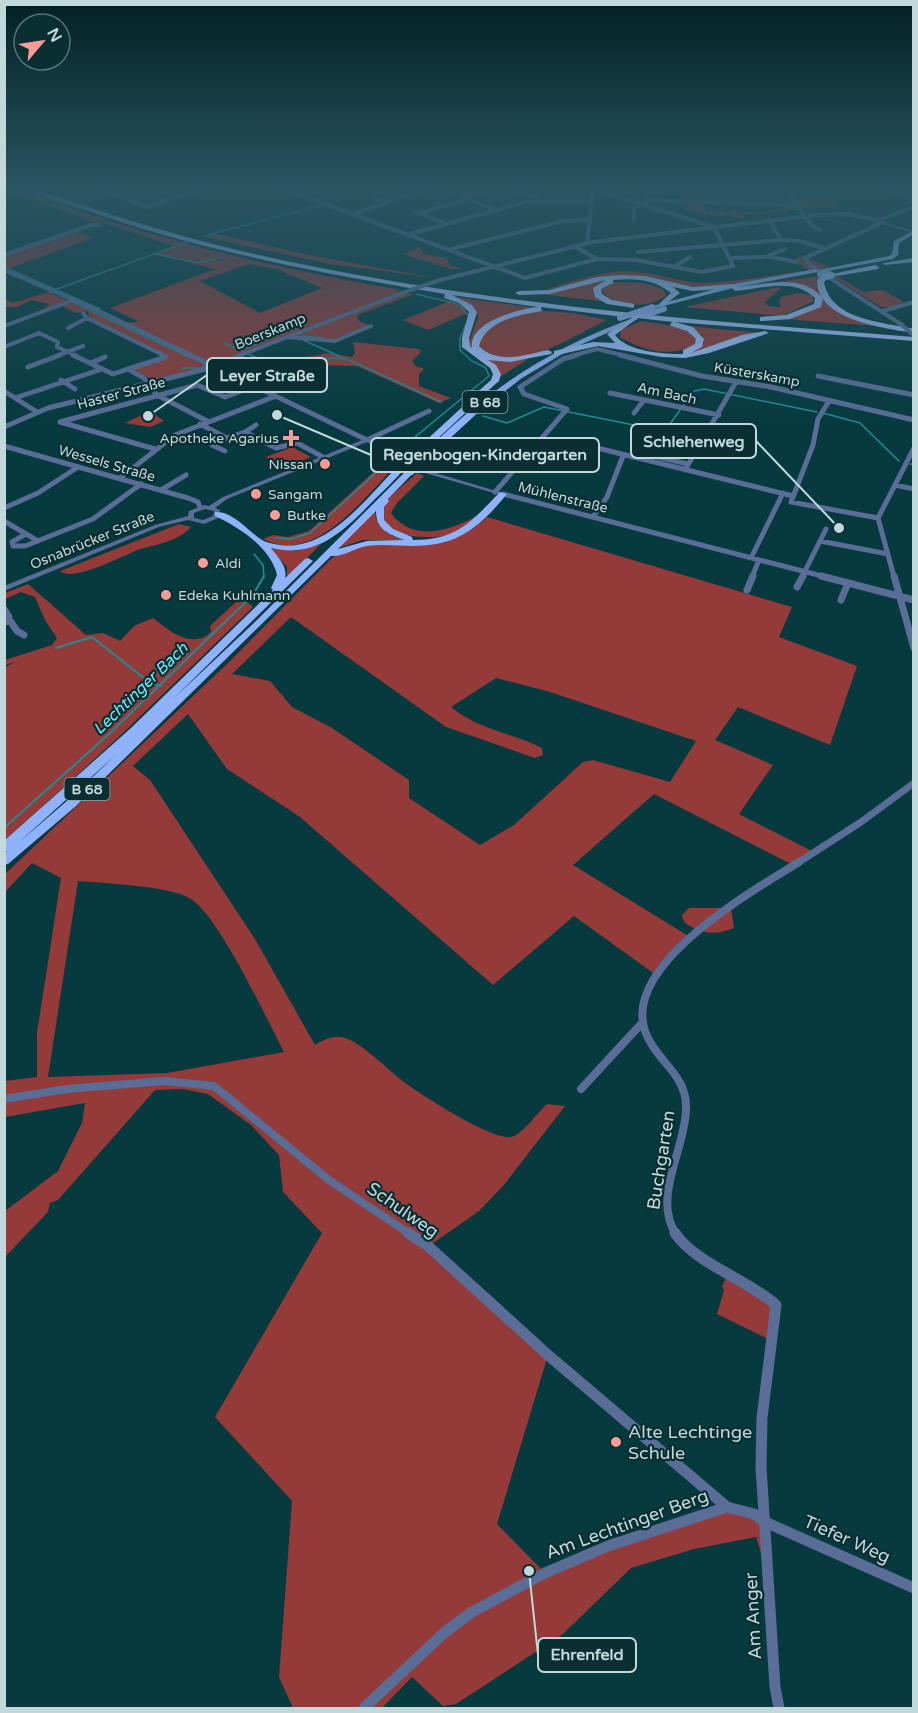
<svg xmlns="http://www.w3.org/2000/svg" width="918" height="1713" font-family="'Varela Round',sans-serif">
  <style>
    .green { fill: #943a38; fill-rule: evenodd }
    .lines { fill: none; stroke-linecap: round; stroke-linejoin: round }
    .stream-far1 { stroke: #218c95; stroke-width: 1.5 }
    .stream { stroke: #218c95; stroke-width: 2 }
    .minor-far4 { stroke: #596d96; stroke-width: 4 }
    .minor-far3 { stroke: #596d96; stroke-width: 5 }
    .minor-far2 { stroke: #596d96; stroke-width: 7 }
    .minor-far1 { stroke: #596d96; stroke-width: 8 }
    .minor { stroke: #596d96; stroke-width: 11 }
    .tertiary { fill: #596d96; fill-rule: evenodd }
    .trunk { fill: #90b2fa; fill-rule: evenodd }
    .motorway { fill: #a1befa; fill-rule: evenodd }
    .minor-bridge { stroke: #596d96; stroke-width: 4 }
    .trunk-bridge-far1 { stroke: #90b2fa; stroke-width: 6 }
    .trunk-bridge { stroke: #90b2fa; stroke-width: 8 }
    .motorway-bridge { stroke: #a1befa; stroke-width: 7 }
    .poi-dot { fill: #f59c95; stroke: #0a2e32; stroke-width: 2 }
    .labels { text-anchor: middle; stroke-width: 4.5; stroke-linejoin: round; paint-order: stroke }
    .far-street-label { font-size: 14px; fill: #c1d9db; stroke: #0a2e32 }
    .shield { fill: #0a2e32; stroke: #8aa6a8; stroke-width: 1.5 }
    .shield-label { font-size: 14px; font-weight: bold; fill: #c1d9db }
    .far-poi-label { font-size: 14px; fill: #c1d9db; stroke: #0a2e32; text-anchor: start }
    .water-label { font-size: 16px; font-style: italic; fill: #73ecf8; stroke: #0a2e32 }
    .near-street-label { font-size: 18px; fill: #c1d9db; stroke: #0a2e32 }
    .near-poi-label { font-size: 18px; fill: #c1d9db; stroke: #0a2e32; text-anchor: start }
    .leader { fill: none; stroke: #c1d9db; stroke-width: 2 }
    .callout-dot { fill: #c1d9db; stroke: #0a2e32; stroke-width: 2 }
    .callout { fill: #0a2e32; stroke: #c1d9db; stroke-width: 2 }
    .callout-label { font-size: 16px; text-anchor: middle; font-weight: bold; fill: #c1d9db }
  </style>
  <rect width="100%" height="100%" fill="#063a3f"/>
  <path class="green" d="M476,185L502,187L467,199L452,193Z
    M19,189C140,236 268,267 396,289L402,293L414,294L360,314L357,316L359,321L371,326L336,340L286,337L210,368L153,380L132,368L166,358L89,317L88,311L76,313L62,306L74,302C93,310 119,328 138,321L110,308L215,269L155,254L174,246L101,222L97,223L11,192ZM249,264L277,269L322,288L260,313L200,281Z
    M834,199L841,207L798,208L799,210H787V212L745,215L743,218L718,215L717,217L684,209L690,207L666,201L743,205L704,204L706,211L720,210L727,213L733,209C737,213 759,212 767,212L768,209L783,210L780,205H795L792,200Z
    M74,231L93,238L5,270V255Z
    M212,233L319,257L437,278L330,264L201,236Z
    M420,247L424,254L447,258L450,265L463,269H451L403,254Z
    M810,256L809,259L831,268L706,288L621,276L544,290C575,281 606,268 639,272C661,274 685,284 707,283C740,281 776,275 808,270L795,260L799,257Z
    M821,276L818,281L832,306L878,326L783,319L813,309L822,298L808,287L776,282Z
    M837,276L863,292L883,290L904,302L891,307H881L833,277Z
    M619,278L605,281L596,287L608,302L539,294Z
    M612,282L645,283L663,289L666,296C649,309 614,308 601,290Z
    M778,287L781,288L765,302L768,306L781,307L779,300L781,297L797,293L812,295L814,301L782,316L685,307Z
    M51,291L52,294L69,301L46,309H44L49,304L32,300L17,307H5V299L13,303Z
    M455,297L535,308L508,314L476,336L479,352L515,360L528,359L500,377L497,368L474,353L468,345L478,317L476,310Z
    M450,301L463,307L468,313L428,330L403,320Z
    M531,310L573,313L607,320C572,336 514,378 479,346C478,328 516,314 531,310Z
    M641,321L681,327L696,336L697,343C672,359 644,351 620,337L621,330Z
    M687,326L761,333C734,335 711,351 683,354L698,349L704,342L702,335Z
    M353,342L419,349L421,352L412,361L416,366L424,369L419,374V386L451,398L439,403L357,366L314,365L302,358L329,353L352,357L355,352Z
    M150,411L164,421L150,427L125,423Z
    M292,447L311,457L286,468L266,457Z
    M390,457L399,462C366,495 315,567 263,539L273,535L288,537L309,531Z
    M417,473L424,476L397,503L391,513C413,543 451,531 478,515C472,521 464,529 457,533C439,541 370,540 384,507C389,494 407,483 417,473Z
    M375,511C376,529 391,537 408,541L363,540L338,548Z
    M487,517L792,607L779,637L857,666L830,745L738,707L715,740L773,765L739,814L814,852L793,865L654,794L573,865L690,937L656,975L574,916L493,985L300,817L227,769L188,714L133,766L150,780L255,939L315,1045C322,1041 331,1036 341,1037C361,1040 390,1073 408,1085C424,1096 498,1145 514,1136C526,1130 537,1113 547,1104L565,1106L503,1186L479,1211L429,1246L548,1355L497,1524L545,1573L727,1507L765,1522L770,1581L756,1537L694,1549L631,1568L563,1634L456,1704L443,1706L412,1677L382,1708H293L279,1677L292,1501L215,1417L322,1233L283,1192L279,1155L251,1125L208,1094L183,1089L155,1090L58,1200L50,1203L48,1212L5,1257V1211L58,1171L82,1123L85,1103L5,1117V1081L37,1077V1033L61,878L32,863L5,892V874L228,663L332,558C386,526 436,566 487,517ZM291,617L446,727L535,758L543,755L542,748C512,733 477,729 451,707L496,678L550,692L696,741L670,782L593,760L583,762L514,825L480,845L409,798V780L332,728L292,707L270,681L232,674ZM78,881C103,883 172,886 191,899C220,918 266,1018 284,1052L167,1073L48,1077Z
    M179,524L191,527C179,541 155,545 140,549C124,555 73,583 60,571Z
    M321,544L287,578V567L270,548L296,551Z
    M28,584L86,635L103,633L120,641L134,626L153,618C170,631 191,650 211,632L210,626L238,600L247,602L253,607L123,733L5,841V667L15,662L5,665V660L52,645L57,638L45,620L35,597L21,592L5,599V593Z
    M689,908H731L734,928C715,936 700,934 684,922L682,915Z
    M730,1271L776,1305L772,1341L717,1314L724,1290L722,1286Z"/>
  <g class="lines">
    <path class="stream-far1" d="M206,235L323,205
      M155,254L198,263L222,257
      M4,267L100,309
      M57,289L187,242
      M416,294L458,304L469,316
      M75,303L189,357
      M305,336L323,338
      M303,340L341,357
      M224,343C237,348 269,366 281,365C304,363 323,356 347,359L441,402
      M244,349L305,324
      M182,368H201L206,365
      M823,413L860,423L899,461
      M483,416L507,423L544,407L654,429L667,428L694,391L704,389L817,412
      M398,451L489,376L486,368L472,361L460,350V338L466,324
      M910,464H914
      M275,538L291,539L310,533L392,458
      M254,554L263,565L264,577"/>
    <path class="stream" d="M56,648L92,637L149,682L161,686
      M4,828L109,734L253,595L264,576"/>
    <path class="minor-far4" d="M92,185L146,207L211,185
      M273,185L525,278L597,259L574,246
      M499,185L540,199
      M578,185L714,227L733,266L702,272L636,260L597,259
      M783,186L812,226L820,230
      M404,189L416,192
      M645,189H785
      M901,194L888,187L914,185
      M375,199L387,202
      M648,200L796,205
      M414,211L444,223
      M421,213L467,199L497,210
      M354,214L437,185
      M634,220V209L648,200L644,185
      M769,220L781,240
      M879,224L805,258L810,265L902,325
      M410,234L526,202L592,201
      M587,243L593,193L598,185
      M451,249L563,221L588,220
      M638,252L781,240L799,241L823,248
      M4,255L91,225H100
      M771,257L797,262
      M730,258L765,257L785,249
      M675,266L690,257
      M4,270L99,311L193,356
      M440,280L593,242L817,215L849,214L876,220
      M883,311L914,302
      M83,313L87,318L165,356
      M4,326L74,300
      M68,328L87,318
      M287,337L335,341L371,326
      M4,347L39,333L58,342L57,347L77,356
      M56,356L83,346
      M238,356L402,293
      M572,356L597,349L626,356"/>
    <path class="minor-far3" d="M73,355L113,374L128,369L144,378L157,395L207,421
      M190,355L367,440L429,411
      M620,355L702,376L771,387L914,420
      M91,363L105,357
      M28,367L60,355
      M128,369L166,357L162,355
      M818,376L914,395
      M61,380L75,389
      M4,391L37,412
      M610,393L719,415
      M15,398L102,369
      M634,413L644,400
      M60,422L197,385L225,397L255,386
      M60,422L155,449
      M200,424L227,438L245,432L276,448L297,443L323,457
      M4,427L48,408L210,368L242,355
      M245,432L256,425
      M585,445L793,496
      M4,446L188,498L198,502L200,507
      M225,451L212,445L227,438
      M632,457L636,452L688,464
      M685,470L736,382
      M120,478L175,435L276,396
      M895,485L914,489
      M161,490L186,475
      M495,492L567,409L524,394L520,387L563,359L577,355
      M503,494L826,577
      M791,502L813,445L818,419L829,401
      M791,502L878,518
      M4,508L38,493L78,467
      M593,517L607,497L623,456
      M4,521L38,541
      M26,534L12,542L13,546H25L93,519L141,484
      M820,541L888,554
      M751,558L783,493
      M752,577L759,560
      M802,577L826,529
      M894,577L878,518L914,448"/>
    <path class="minor-far2" d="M821,576L914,600
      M894,576L914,648
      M797,587L803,576
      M747,590L753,576
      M841,600L848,583
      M4,609L9,617L8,621
      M4,621L11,622L17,631L24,635
      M796,864L861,822L914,783"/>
    <path class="minor-far1" d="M581,1089L643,1022
      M4,1099L67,1089L164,1081L214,1086L329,1180L410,1234
      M676,1234C652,1198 685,1149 686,1110C688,1074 656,1062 645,1031C622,964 753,891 799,862"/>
    <path class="minor" d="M408,1233L428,1246L548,1355L727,1507
      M675,1233C696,1264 747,1279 776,1305L762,1418L761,1467L775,1687L779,1708
      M364,1708L445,1632L472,1612L545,1573L608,1546L727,1507L754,1514L765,1522L914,1588"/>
    <path class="tertiary" d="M914,205V208L884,220L887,223L914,231V233L871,221Z
      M367,438L429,471L506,494L501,495L425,473L367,442L227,499L215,508L220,510L218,518L204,524L188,520L159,527L4,591V586L155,525L188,516L189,511L204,505L209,506L223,497ZM205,509L214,511L213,516L203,520L194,518V513Z"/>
    <path class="trunk" d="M914,230V234L899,243L898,255L893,259L822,272L819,270L889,256L892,254L894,241Z
      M914,258V262L885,265L882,263Z
      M816,269L818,270V272L733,288L652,309L649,307L733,284Z
      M633,318L638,319L569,350L522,378L484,407L420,466L413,464C423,453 435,443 446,432C503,379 560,345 633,318Z
      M471,399L478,401L415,460H409V456Z
      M399,465L406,467C396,479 385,489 374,500C345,530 317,559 271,548C278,557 288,567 285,578L305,559L308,558L313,561L173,699L258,619L408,469L415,471L388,499L389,501L384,507V520L393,529L412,537L413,540C457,540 471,522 500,492L507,494C480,527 458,546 413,546C398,546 382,544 367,546C355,548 343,557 331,556L76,806L8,864L4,865V854L7,851L4,852V841L131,728L273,590L271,588L277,575C271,548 239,527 215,516V512C233,511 248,531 262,540C267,543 274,544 280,545C328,552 368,496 399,465ZM376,511C376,530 389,534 404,540L367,541L338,549ZM118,753L68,800L17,844Z"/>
    <path class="motorway" d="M14,185H23C94,209 164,233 237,250C459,302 687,320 914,337V341L675,322L693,327L704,339L702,347L691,353L742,335L765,331L769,333L709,353L685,358L662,357L598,346L557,355H554V351L593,342L615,343L607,334L632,318L541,307L542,311C519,315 486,320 479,346C498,365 525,355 548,350L552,352L551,354L510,362L488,360L496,365L501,374L499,381L466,410L463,409V405L491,380L493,374L490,368L462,347V338L469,312L459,303L444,298L445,294C326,274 206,252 91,212C68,204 34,197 14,185ZM452,295L459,296L538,307C519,309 468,322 472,348L470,346L469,338L477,312L472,305ZM638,318L673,322L670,324L671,326L687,331L696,339L695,344L683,350V354C663,354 628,352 615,335Z
      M875,265L879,267L878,269L831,277L827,275Z
      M621,275L645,276L693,287L733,284L736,287C766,285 800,272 823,298L821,307L790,319L763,321H760V317L786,315L814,304L815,298C793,277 762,289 735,291L732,288L693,291L673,287L680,293L663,306L659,304L671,293C654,279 635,278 613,280V283L601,289L602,294L612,300L634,304V308L607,304L595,297L593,288L606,280L549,294L519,295L515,293L519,291L549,290L597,277Z
      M822,275L829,277L824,282C831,321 884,322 914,329V333C885,328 817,321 817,280Z"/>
    <path class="minor-bridge" d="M402,293L440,280
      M902,325L914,336"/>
    <path class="trunk-bridge-far1" d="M820,274L828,273
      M645,315L664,309
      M620,318L652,307"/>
    <path class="trunk-bridge" d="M402,467L412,458
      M411,471L417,464"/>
    <path class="motorway-bridge" d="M825,277L831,275"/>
  </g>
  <linearGradient id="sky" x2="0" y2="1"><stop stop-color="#032023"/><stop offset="0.44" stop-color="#2a5563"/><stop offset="1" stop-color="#2a5563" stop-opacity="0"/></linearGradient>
  <rect width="918" height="425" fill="url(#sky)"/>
  <g class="poi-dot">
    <path d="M288 429h6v6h6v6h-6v6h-6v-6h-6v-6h6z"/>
    <circle cx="325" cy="464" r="6"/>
    <circle cx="256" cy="494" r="6"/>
    <circle cx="275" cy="515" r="6"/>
    <circle cx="203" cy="563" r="6"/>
    <circle cx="166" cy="595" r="6"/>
    <circle cx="616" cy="1442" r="6"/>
  </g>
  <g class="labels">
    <g class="far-street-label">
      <text transform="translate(270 331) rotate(-22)" y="5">Boerskamp</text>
      <text transform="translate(757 374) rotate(10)" y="5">Küsterskamp</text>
      <text transform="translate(121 393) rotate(-15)" y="5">Haster Straße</text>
      <text transform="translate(667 393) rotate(12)" y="5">Am Bach</text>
      <text transform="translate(107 463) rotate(16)" y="5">Wessels Straße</text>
      <text transform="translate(563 497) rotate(14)" y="5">Mühlenstraße</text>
      <text transform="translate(92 540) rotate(-22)" y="5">Osnabrücker Straße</text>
    </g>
    <g class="shield">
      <rect x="462.5" y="391" width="45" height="22" rx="4.5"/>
      <rect x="64.5" y="778" width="45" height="22" rx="4.5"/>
    </g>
    <g class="shield-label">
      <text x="485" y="407">B 68</text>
      <text x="87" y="794">B 68</text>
    </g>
    <g class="far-poi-label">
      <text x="279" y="443" text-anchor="end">Apotheke Agarius</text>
      <text x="313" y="469" text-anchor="end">Nissan</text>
      <text x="268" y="499">Sangam</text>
      <text x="287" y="520">Butke</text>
      <text x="215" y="568">Aldi</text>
      <text x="178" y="600">Edeka Kuhlmann</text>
    </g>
    <g class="water-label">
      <text transform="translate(140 688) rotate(-44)" y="6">Lechtinger Bach</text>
    </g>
    <g class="near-street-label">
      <text transform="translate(661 1160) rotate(-81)" y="6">Buchgarten</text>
      <text transform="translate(403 1210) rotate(35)" y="6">Schulweg</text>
      <text transform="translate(627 1524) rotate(-20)" y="6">Am Lechtinger Berg</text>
      <text transform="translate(847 1539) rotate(24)" y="6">Tiefer Weg</text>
      <text transform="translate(753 1616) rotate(-93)" y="6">Am Anger</text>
    </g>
    <g class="near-poi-label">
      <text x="628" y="1438">Alte Lechtinge<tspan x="628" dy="21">Schule</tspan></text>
    </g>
  </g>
  <path class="leader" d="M148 416L207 375M839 528L756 441M277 415L371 455M529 1571L538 1655"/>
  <g class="callout-dot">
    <circle cx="148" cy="416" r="6"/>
    <circle cx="839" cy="528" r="6"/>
    <circle cx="277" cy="415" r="6"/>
    <circle cx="529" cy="1571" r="6"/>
  </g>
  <g class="callout">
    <rect x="207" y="358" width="120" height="34" rx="6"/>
    <rect x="631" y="424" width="125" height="34" rx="6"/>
    <rect x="371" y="438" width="228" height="34" rx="6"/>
    <rect x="538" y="1638" width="98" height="34" rx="6"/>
  </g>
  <g class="callout-label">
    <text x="267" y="381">Leyer Straße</text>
    <text x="694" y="447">Schlehenweg</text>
    <text x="485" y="460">Regenbogen-Kindergarten</text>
    <text x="587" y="1660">Ehrenfeld</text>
  </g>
  <rect width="918" height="1713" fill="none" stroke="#c1d9db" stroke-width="12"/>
  <g transform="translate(42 42) rotate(61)"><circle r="28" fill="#0a2e32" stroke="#537276" stroke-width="1.5"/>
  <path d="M0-4.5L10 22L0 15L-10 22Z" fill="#f59c95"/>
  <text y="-9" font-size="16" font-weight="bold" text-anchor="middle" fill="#c1d9db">N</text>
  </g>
</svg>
